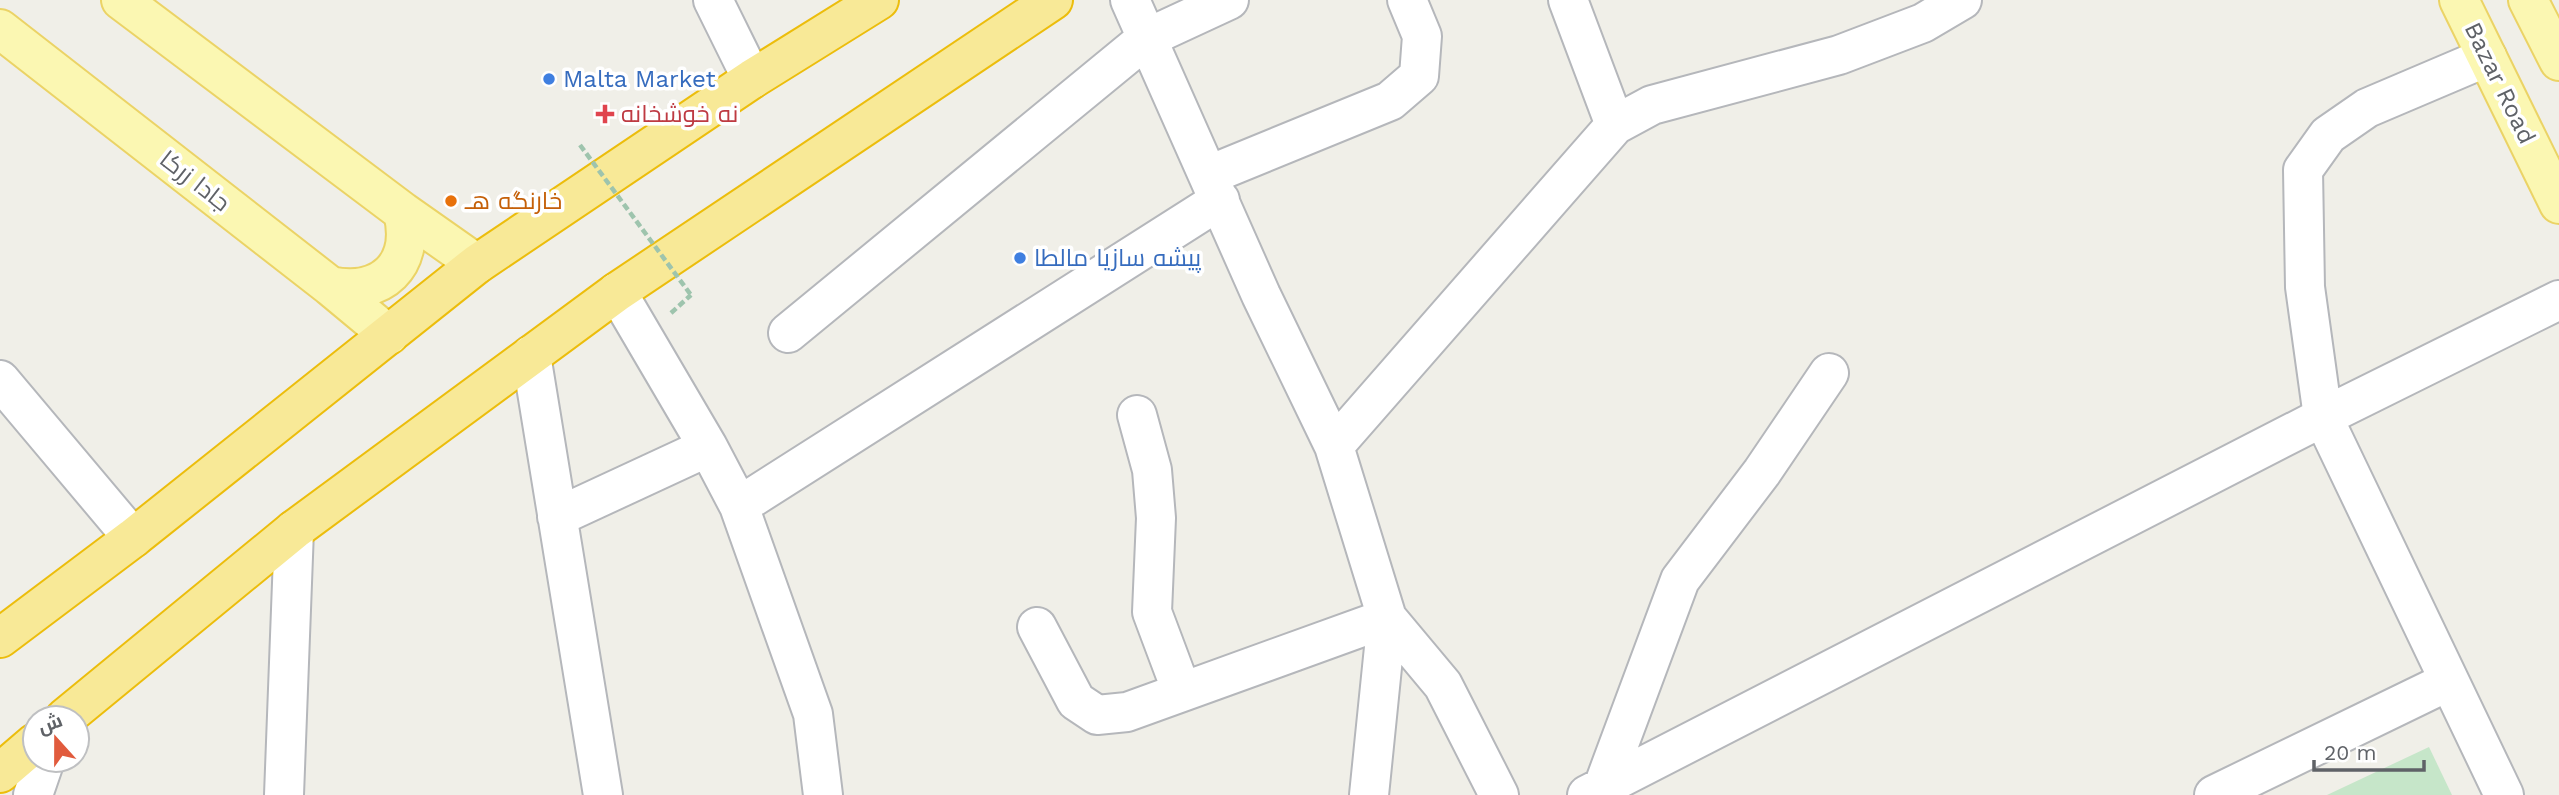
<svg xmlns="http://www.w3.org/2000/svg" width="2559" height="795" font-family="'Work Sans',Cairo,sans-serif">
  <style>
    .green { fill: #c6e6c9 }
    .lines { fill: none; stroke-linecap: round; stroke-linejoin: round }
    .minor-casing { stroke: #b5b7bb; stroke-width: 42 }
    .major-casing { stroke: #ebd366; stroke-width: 42 }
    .highway-casing { stroke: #ecbd0c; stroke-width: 42 }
    .path { stroke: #9ec4ad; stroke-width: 4.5; stroke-dasharray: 7 3.5; stroke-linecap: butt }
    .minor { stroke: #fff; stroke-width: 38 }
    .major { stroke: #fbf7b2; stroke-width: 38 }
    .highway { stroke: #f8e997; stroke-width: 38 }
    .path-bridge { stroke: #9ec4ad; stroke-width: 4.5; stroke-dasharray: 7 3.5; stroke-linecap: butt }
    .shop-dot { fill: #3f7fe0; stroke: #fff; stroke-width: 2.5 }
    .health-dot { fill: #e0444e; stroke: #fff; stroke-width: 2.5 }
    .food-dot { fill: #e8710a; stroke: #fff; stroke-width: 2.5 }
    .labels { text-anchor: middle; stroke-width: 7; stroke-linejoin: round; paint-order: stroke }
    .shop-label { font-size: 24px; fill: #366cbe; stroke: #fff; text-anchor: start }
    .street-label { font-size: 24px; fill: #5f6267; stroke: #fff }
    .health-label { font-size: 24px; fill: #be3a42; stroke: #fff; text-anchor: start }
    .food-label { font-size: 24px; fill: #c56008; stroke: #fff; text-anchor: start }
  </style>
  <rect width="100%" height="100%" fill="#f0efe8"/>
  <path class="green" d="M2429,747L2452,795H2327Z"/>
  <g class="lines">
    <g class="minor-casing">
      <path id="minor" d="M713,0L752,79
        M1130,0L1261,295L1334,446L1387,618L1369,795
        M1568,0L1615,125
        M2487,57L2367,108L2328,135L2303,170L2305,287L2323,417L2504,795
        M1209,175L1390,101L1419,76L1422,36L1407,0
        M617,292L708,447L739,506L813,714L823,795
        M788,333L1147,38L1229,0
        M531,355L603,795
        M0,380L133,538
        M1137,415L1152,470L1156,518L1152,612L1182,692
        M1334,446L1615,125L1652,105L1839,55L1923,23L1962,0
        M739,506L1220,200
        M557,517L708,447
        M1037,627L1076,701L1097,715L1127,712L1387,618L1443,685L1499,795
        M1603,787L1680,580L1762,472L1829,373
        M33,795L45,760
        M284,795L294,530
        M1587,795L2323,417L2559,300
        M2214,795L2449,681"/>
    </g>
    <g class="major-casing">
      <path id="major" d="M121,0L403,212L477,264
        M2459,0L2559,204
        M2528,0L2559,61
        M0,29L330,286L389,335
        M330,286C382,297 416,265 403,212"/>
    </g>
    <g class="highway-casing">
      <path id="highway" d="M0,638L133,538L477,264L752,79L879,0
        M65,718L294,530L617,292L1053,0
        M0,773L35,743"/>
    </g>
    <path class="path" d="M671,313L691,295"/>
    <use href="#minor" class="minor"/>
    <use href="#major" class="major"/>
    <use href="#highway" class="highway"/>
    <path class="path-bridge" d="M580,145L691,295"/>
  </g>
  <g class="shop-dot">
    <circle cx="549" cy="79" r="7"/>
    <circle cx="1020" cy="258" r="7"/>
  </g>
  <path class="health-dot" d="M601.5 103.5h7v7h7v7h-7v7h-7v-7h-7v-7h7z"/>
  <circle class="food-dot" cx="451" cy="201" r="7"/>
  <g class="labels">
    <g class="shop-label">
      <text x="563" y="87">Malta Market</text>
      <text x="1034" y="266">پيشه سازيا مالطا</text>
    </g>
    <g class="street-label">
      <text transform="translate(2500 83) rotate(64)" y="8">Bazar Road</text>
      <text transform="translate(195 181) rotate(38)" y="8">جادا زرکا</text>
    </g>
    <g class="health-label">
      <text x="621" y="122">نه خوشخانه</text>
    </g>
    <g class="food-label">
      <text x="465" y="209">خارنگه هـ</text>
    </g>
  </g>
  <g transform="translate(56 739) rotate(339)"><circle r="33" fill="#ffffff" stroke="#bfc0c2" stroke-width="2"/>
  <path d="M0-5L12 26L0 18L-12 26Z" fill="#e15b3d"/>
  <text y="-10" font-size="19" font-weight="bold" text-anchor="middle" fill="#5f6267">ش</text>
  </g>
  <path d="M2314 760v10h110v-10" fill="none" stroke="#5f6267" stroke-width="3.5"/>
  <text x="2324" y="760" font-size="21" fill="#5f6267" stroke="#ffffff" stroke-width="5" paint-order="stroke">20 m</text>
</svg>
